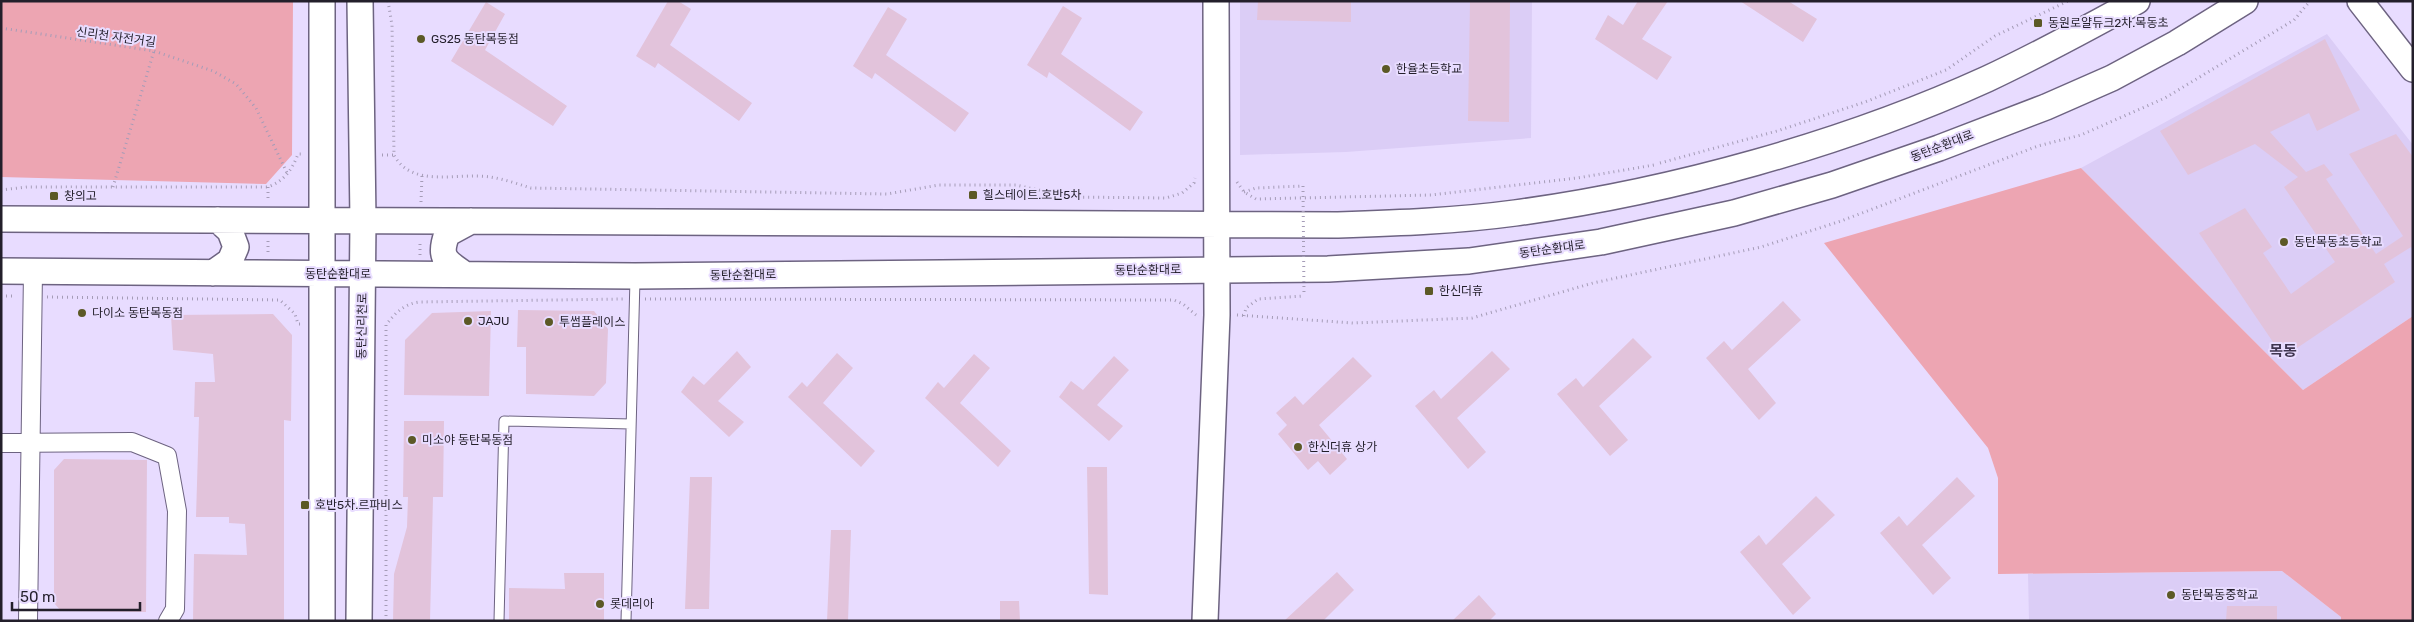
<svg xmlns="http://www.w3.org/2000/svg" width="2414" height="622" font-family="Rubik,'Noto Sans KR',sans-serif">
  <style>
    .built { fill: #dbcdf6 }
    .green { fill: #eda5b2 }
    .building { fill: #e2c3db }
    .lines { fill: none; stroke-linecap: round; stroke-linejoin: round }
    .lane-casing { stroke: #6d6381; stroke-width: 11 }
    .street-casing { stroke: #6d6381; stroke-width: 20 }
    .secondary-casing { stroke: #6d6381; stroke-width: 28 }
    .path { stroke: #a59cb7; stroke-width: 3; stroke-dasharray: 1 4; stroke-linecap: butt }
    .lane { stroke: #fff; stroke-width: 9 }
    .street { stroke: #fff; stroke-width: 18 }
    .secondary { stroke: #fff; stroke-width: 25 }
    .path-bridge { stroke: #a59cb7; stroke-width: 3; stroke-dasharray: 1 4; stroke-linecap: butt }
    .poi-dot { fill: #5c5926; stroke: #e8dcff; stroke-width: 2 }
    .labels { text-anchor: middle; stroke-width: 4; stroke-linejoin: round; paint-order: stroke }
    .poi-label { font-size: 12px; fill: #231f2b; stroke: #e8dcff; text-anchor: start }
    .street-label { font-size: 12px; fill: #231f2b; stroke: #e8dcff }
    .quarter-label { font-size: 15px; font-weight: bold; fill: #3f3550; stroke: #e8dcff }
  </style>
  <rect width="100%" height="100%" fill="#e8dcff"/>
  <path class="built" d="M1240,1H1532L1531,138L1346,152L1240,155Z
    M2327,34L2413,145V316L2303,390L2081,168Z
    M2282,571L2341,617V621H2029L2028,574Z"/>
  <path class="green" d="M1,1H293L292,155L266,184L1,177Z
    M2081,168L2303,390L2413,316V621H2341V617L2282,571L1998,574V478L1988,448L1824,243Z"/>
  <path class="building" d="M668,1H678L691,9L670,45L752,103L739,121L658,63L655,68L636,56Z
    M1258,1H1351V22L1257,20Z
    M1470,1H1510L1509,122L1468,121Z
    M1638,1H1668L1642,39L1672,57L1657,80L1595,39L1608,15L1623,25Z
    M1740,1H1788L1817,19L1803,42Z
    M486,2L505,14L485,50L567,106L553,126L451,61Z
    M1063,6L1082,18L1061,54L1143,112L1130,131L1049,72L1047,78L1027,65Z
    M888,7L907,19L886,55L969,113L955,132L875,73L872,79L853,66Z
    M2325,39L2360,110L2317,131L2309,113L2270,132L2306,172L2324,164L2333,175L2326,179L2376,254L2403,236L2349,154L2396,134L2413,157V251L2411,247L2384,264L2395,282L2297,348L2284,350L2275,345L2199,233L2245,208L2272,247L2263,253L2291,294L2335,262L2284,187L2298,177L2255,144L2188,175L2160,131Z
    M1783,301L1801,320L1748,369L1776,403L1759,420L1706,358L1724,341L1732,350Z
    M518,310L594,311L608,329L606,383L594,396L526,394V347H517Z
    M491,311L489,396L404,395L405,340L432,313Z
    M273,314L292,335L291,421L284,420V621H193L194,554L247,555L245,524L229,523V517H196L199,417H194L195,382H215L213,354L173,350L171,315Z
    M1633,338L1652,357L1599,406L1628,440L1610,456L1557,394L1576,378L1583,387Z
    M737,351L751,367L718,401L744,422L729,437L681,392L693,376L704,385Z
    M1492,351L1510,369L1457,418L1486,452L1468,469L1415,406L1434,390L1441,399Z
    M837,353L853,368L823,403L875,451L861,467L788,397L802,382L807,387Z
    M974,354L990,368L960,403L1011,451L998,467L925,398L938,382L944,388Z
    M1114,356L1129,370L1097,405L1123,426L1109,441L1059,397L1071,381L1083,390Z
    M1353,357L1372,376L1319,425L1347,459L1330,475L1318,461L1308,470L1278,434L1287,425L1276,413L1295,396L1303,405Z
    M404,421H444L443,497H433L430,621H393L394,574L407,527L408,497H403Z
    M64,459L147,460L146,612L61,611L54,603V470Z
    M1087,467H1107L1108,595L1089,594Z
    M690,477H712L709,609H685Z
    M1957,477L1975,496L1922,545L1951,578L1933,595L1880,533L1899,516L1907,526Z
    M1816,496L1835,515L1782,564L1811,598L1793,615L1740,552L1759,535L1766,545Z
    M831,530H851L848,621H827Z
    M1337,572L1354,590L1323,621H1284Z
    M564,573H604V621H509V588L565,589Z
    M1479,595L1496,614L1489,621H1452Z
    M1000,601H1019L1020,621H1000Z
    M2227,606H2277V621H2226Z"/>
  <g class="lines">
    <g class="lane-casing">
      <path id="lane" d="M499,621L504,421L631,424
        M626,621L635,279"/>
    </g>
    <g class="street-casing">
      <path id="street" d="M1,443L132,442L167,456L177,511L175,609L168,621
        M28,621L33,272"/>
    </g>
    <g class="secondary-casing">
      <path id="secondary" d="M2360,1L2413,69
        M1,219L1338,225C1397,223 1456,221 1515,213C1671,192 1844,144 1987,79C2038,55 2088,28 2137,1
        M1,271L635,276L1328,269L1469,261L1601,242L1734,213L1832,185L1939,148L2046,107L2112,78L2177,43L2245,1
        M213,273L230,261L236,247L230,231L218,220
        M464,274C446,261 438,258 447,234L471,221
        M322,621V1
        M359,621L363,221L360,1
        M1205,621L1217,315L1216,1"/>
    </g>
    <path class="path" d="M388,1L392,25L394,155C412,189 459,172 490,177C504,179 518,184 531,188L887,194L939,185H1016L1070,197L1166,198L1182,193L1194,183L1195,178
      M1,28L154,51L213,71L236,84L256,108L288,175
      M382,155H394
      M1660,163L1777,131L1865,102L1946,70L1995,36L2068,1
      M1237,182L1244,192L1256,199L1431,195L1577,178L1654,165
      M113,187L154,51
      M268,187V202
      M1,190L27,187H268C284,181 292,170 298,154H303
      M1244,192L1256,188L1303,186
      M421,202L422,175
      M268,241V254
      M420,255V241
      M1,296H16
      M47,297L280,300L295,314L298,324H303
      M645,299L1174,300L1183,304L1196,315
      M1237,315L1353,323L1472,318L1593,283L1761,247L1841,221L2038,146L2081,135L2165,98L2294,20L2310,1
      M1244,316L1246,308L1258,299L1304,296
      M386,621V325C395,313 404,304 419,302L624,299"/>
    <use href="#lane" class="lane"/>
    <use href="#street" class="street"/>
    <use href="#secondary" class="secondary"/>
    <path class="path-bridge" d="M1303,186L1304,296"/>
  </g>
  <g class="poi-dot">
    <rect x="2033" y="18" width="10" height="10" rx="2.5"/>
    <circle cx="421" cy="39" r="5"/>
    <circle cx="1386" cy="69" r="5"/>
    <rect x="968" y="190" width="10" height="10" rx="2.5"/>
    <rect x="49" y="191" width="10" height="10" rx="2.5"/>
    <circle cx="2284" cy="242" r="5"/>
    <rect x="1424" y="286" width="10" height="10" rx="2.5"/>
    <circle cx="82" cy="313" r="5"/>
    <circle cx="468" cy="321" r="5"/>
    <circle cx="549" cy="322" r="5"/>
    <circle cx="412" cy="440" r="5"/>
    <circle cx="1298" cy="447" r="5"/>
    <rect x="300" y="500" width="10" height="10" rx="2.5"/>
    <circle cx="2171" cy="595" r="5"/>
    <circle cx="600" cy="604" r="5"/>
  </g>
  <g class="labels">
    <g class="poi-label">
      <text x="2048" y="27">동원로얄듀크2차.목동초</text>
      <text x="431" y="43">GS25 동탄목동점</text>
      <text x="1396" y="73">한율초등학교</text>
      <text x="983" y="199">힐스테이트.호반5차</text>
      <text x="64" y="200">창의고</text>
      <text x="2294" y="246">동탄목동초등학교</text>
      <text x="1439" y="295">한신더휴</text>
      <text x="92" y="317">다이소 동탄목동점</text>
      <text x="478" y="325">JAJU</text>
      <text x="559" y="326">투썸플레이스</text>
      <text x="422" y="444">미소야 동탄목동점</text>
      <text x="1308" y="451">한신더휴 상가</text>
      <text x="315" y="509">호반5차.르파비스</text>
      <text x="2181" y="599">동탄목동중학교</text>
      <text x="610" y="608">롯데리아</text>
    </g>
    <g class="street-label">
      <text transform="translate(116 37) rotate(8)" y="4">신리천 자전거길</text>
      <text transform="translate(1942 146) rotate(-21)" y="4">동탄순환대로</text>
      <text transform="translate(1552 249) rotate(-8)" y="4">동탄순환대로</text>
      <text transform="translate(1148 270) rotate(-1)" y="4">동탄순환대로</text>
      <text x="338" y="278">동탄순환대로</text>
      <text transform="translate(743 275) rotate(-1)" y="4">동탄순환대로</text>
      <text transform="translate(362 326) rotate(-89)" y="4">동탄신리천로</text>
    </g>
    <g class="quarter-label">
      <text x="2283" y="356">목동</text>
    </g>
  </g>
  <rect width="2414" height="622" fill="none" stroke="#231f2b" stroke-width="5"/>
  <path d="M12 602v8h128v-8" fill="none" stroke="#231f2b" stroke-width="2.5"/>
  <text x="20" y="602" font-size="15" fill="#231f2b" stroke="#e8dcff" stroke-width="4" paint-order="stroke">50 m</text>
</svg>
